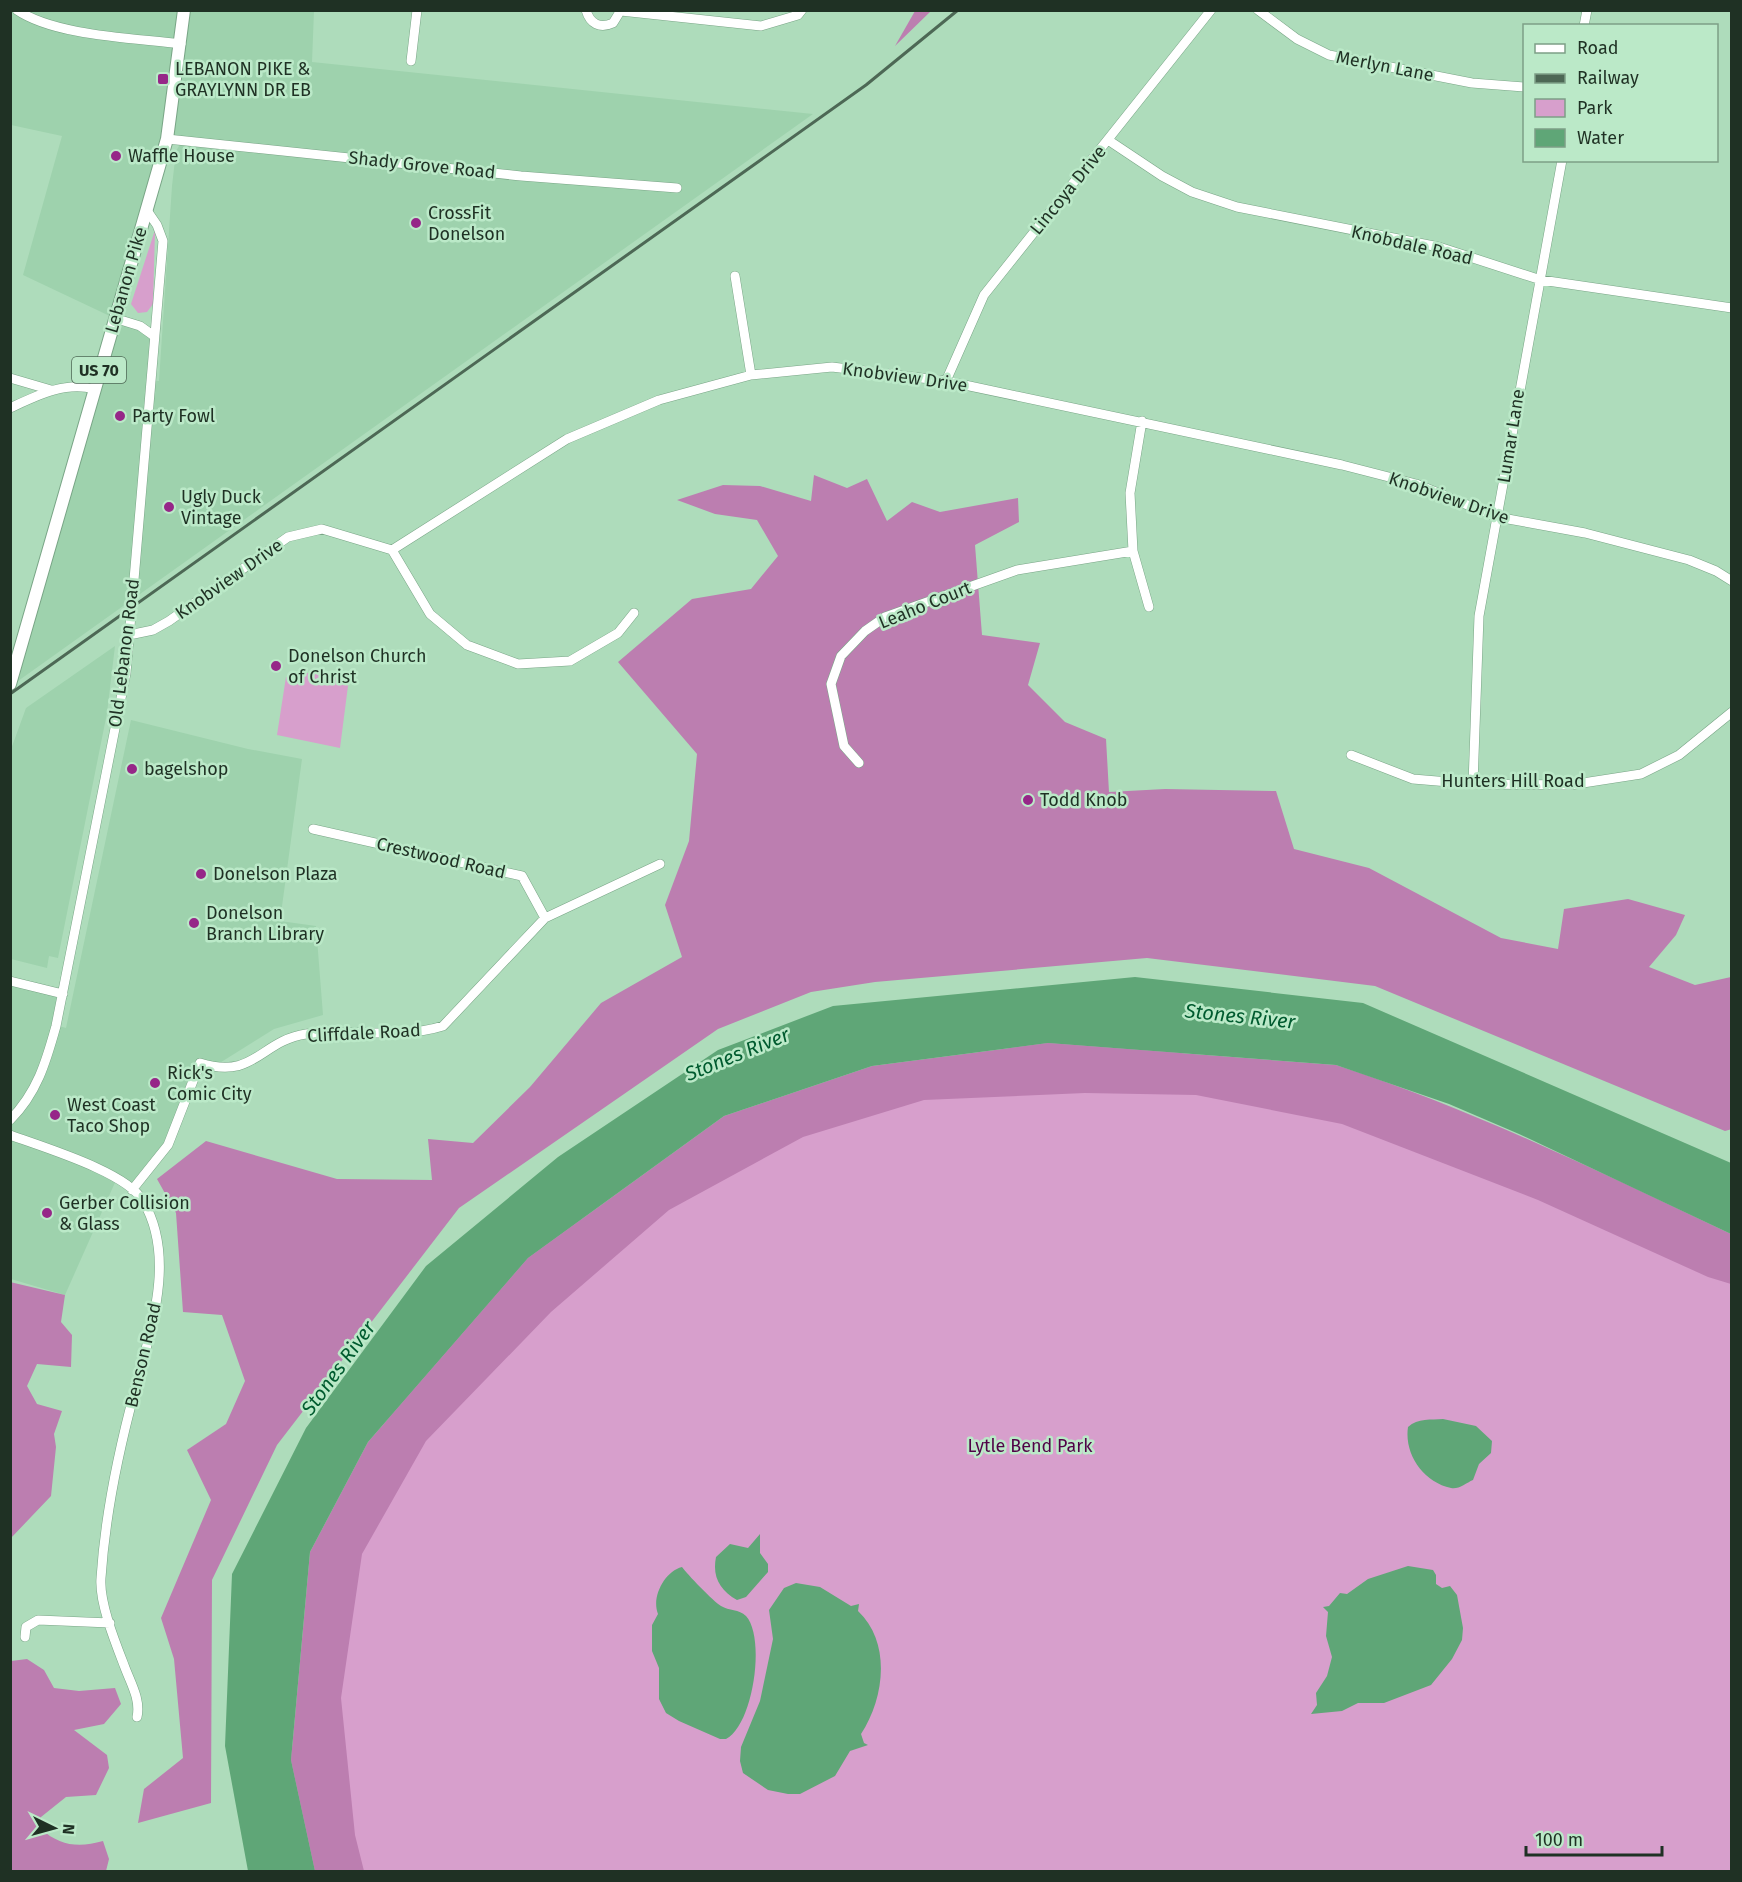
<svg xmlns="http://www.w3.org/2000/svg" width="1742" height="1882" font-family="'Fira Sans',sans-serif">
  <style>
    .built { fill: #9ed2ad; fill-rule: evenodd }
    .green { fill: #d79fcc }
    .forest { fill: #bc7eb0 }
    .water { fill: #5fa677 }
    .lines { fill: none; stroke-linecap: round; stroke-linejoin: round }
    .minor-casing { stroke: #79a586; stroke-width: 10 }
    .major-casing { stroke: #79a586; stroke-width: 14 }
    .minor { stroke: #fff; stroke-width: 9 }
    .major { stroke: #fff; stroke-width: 12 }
    .rail { stroke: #4d6855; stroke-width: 3 }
    .poi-dot { fill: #962788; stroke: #bbe9c8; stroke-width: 2 }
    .labels { text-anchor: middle; stroke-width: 5; stroke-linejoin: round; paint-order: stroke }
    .shield { fill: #bbe9c8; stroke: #4e6855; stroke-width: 1.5 }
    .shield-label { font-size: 16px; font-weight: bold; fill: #1f3124 }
    .street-label { font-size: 18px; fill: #1f3124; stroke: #bbe9c8 }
    .poi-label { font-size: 18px; fill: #1f3124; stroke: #bbe9c8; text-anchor: start }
    .park-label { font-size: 18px; fill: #500247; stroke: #bbe9c8 }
    .water-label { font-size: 20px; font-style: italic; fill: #005b2f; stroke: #bbe9c8 }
  </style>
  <rect width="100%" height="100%" fill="#aedcbb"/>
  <path class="built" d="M11,11H314L312,62L813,114L11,686L114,318L23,275L62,136L11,125ZM168,139L182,141L176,151L172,186L159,381L151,380L154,336L115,318Z
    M115,646L107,713L58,958L49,956L47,968L11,959L10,752L26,708Z
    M131,720L248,749L302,759L280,921L316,926L323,1015L274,1029L218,1064L200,1063L168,1145L132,1190L117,1178L65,1295L11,1279V981L63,994L56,1025L66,1028Z"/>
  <path class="green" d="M155,230L153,304L147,312L138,313L131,304Z
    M313,672L349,678L340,748L277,735L286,677Z
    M1080,1020L1731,1234V1871H256L428,1281Z"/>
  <path class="forest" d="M915,10L931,11L895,46L915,11Z
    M814,475L847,488L867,479L887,521L912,502L940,512L1018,498L1019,522L975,545L982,635L1040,643L1028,685L1065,722L1106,739L1109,792L1165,789L1276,791L1294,849L1369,868L1501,938L1558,949L1564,909L1628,899L1685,915L1676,935L1649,967L1695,985L1731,977L1732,1129L1725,1131L1375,986L1147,958L875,982L811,992L718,1029L459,1208L277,1445L212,1580L211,1803L138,1823L144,1789L183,1758L174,1659L161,1618L211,1500L187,1450L226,1424L245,1381L222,1315L183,1312L176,1213L157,1179L206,1141L337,1179L432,1180L428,1139L473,1143L530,1087L601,1003L682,957L665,905L689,841L697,754L618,662L692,599L751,589L778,556L757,520L715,514L677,500L723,485L760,486L811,501Z
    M1048,1043L1336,1065C1473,1109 1602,1173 1731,1234V1284L1708,1277L1538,1200L1342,1124L1196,1095L1085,1093L924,1100L803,1137L669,1210L551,1312L426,1441L362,1554L341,1698L355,1835L364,1871H315L291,1760L310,1552L368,1442L528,1258L724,1116L872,1066Z
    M10,1282L65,1295L61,1322L72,1335L71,1367L37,1364L27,1386L37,1404L62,1411L54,1434L56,1447L51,1496L11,1538Z
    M27,1659L44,1670L54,1688L79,1691L115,1688L121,1704L104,1724L74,1730L107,1755L109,1768L96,1795L66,1797L41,1817V1829C60,1846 79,1848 103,1841L109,1859L106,1871H11V1661Z"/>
  <path class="water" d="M1135,977L1363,1003L1731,1163V1234L1519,1134L1449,1104L1336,1065L1048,1043L872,1066L724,1116L528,1258L368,1442L310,1552L291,1760L315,1871H248L225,1746L232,1574L306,1428L426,1266L558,1157L718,1050L833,1006Z
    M1443,1419L1476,1426L1492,1441L1491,1453L1479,1464L1473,1480C1466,1483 1458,1490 1451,1488C1423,1482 1404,1454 1408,1427C1418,1418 1431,1420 1443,1419Z
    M760,1534V1553L768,1564V1572L746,1597L737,1600C720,1590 712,1577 716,1557L730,1544L748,1548Z
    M1408,1566L1433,1570L1436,1575V1584L1442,1588L1450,1586L1457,1595L1463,1628L1462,1640L1452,1659L1431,1685L1384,1703H1358L1342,1711L1311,1714L1317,1705L1316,1693L1327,1676L1332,1657L1326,1636L1328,1612L1323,1607L1329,1606L1340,1593L1347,1594L1368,1579Z
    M682,1567C687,1574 713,1601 721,1606C729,1611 739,1609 746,1616C766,1638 753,1726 726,1739H720L679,1721L666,1713L659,1699V1668L652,1651V1625L658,1614C651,1597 665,1571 682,1567Z
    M796,1583L820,1587L851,1606L859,1604L858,1611C892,1643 884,1699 861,1734L864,1743L868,1745L850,1751L835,1776L800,1794H788L768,1790L743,1773L740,1761L741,1747L760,1701L773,1639L769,1610L784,1588Z"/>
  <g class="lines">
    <g class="minor-casing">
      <path id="minor" d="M17,10C55,36 135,38 181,44
        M586,10C590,24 600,29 613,23L621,10
        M1258,10L1297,39L1329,55L1472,83L1524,87
        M621,11L761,26L798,15L802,10
        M1584,26L1587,10
        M411,61L417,10
        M167,139L521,176L677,188
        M1108,140L1162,176L1192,192L1237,207L1439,247L1541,280L1732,308
        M735,276L751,375
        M114,318L140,326L154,336
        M10,378L51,390
        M946,381L984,295L1211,10
        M10,408C36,396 65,381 94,389
        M1142,421L1130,493L1133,551L1149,607
        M392,550L430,614L467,645L518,664L570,661L618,633L634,613
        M129,635L153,630L169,621L288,537L322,529L392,550L567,439L659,400L751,375L832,367L946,381L1342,465L1416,484L1497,517L1585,533L1689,560L1716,571L1732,581
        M1351,755L1413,779L1473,784L1570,785L1641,774L1679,755L1732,712
        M859,763L844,746L831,684L841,656L865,631L885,617L1017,570L1133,551
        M1473,784L1479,616L1562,160
        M313,829L522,876L545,918
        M10,981L63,994
        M10,1120C37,1093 46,1062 56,1026L126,673L163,241L157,225L146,209
        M10,1135C42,1147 127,1172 143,1201C177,1258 150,1331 135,1390C119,1449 105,1517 101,1578C99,1602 115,1642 124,1665C130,1682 141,1699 137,1717
        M132,1190L168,1145L200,1063C255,1080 260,1041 306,1034C352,1028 398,1040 443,1026L545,918L660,864
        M25,1637L26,1627L38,1620L110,1623"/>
    </g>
    <g class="major-casing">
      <path id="major" d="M10,684L167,139L184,10"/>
    </g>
    <use href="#minor" class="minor"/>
    <use href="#major" class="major"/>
    <path class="rail" d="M10,694L866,85L958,10"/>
  </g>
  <g class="poi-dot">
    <rect x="157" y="73" width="12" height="12" rx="3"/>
    <circle cx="116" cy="156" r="6"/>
    <circle cx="416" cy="223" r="6"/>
    <circle cx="120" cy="416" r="6"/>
    <circle cx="169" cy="507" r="6"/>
    <circle cx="276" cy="666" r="6"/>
    <circle cx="132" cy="769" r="6"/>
    <circle cx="1028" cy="800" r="6"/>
    <circle cx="201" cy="874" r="6"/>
    <circle cx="194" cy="923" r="6"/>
    <circle cx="155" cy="1083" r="6"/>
    <circle cx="55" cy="1115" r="6"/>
    <circle cx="47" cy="1213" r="6"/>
  </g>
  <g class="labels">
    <rect class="shield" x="72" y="357" width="54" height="26" rx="4.5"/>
    <g class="shield-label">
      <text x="99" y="376">US 70</text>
    </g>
    <g class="street-label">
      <text transform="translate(1385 66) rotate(11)" y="6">Merlyn Lane</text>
      <text transform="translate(422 165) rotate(6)" y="6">Shady Grove Road</text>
      <text transform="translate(1068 190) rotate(-51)" y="6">Lincoya Drive</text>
      <text transform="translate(1412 245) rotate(13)" y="6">Knobdale Road</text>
      <text transform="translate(126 280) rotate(-74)" y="6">Lebanon Pike</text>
      <text transform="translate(905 377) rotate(8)" y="6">Knobview Drive</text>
      <text transform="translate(1511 436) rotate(-81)" y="6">Lumar Lane</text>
      <text transform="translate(1449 498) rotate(19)" y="6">Knobview Drive</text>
      <text transform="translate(229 579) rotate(-35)" y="6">Knobview Drive</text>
      <text transform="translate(925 605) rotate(-22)" y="6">Leaho Court</text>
      <text transform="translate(124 653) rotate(-83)" y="6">Old Lebanon Road</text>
      <text x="1513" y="787">Hunters Hill Road</text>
      <text transform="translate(441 858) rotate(13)" y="6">Crestwood Road</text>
      <text transform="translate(364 1033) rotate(-3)" y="6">Cliffdale Road</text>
      <text transform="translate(143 1355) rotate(-77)" y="6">Benson Road</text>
    </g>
    <g class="poi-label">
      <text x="175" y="75">LEBANON PIKE &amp;<tspan x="175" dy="21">GRAYLYNN DR EB</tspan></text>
      <text x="128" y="162">Waffle House</text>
      <text x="428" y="219">CrossFit<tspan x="428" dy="21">Donelson</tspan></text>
      <text x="132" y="422">Party Fowl</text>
      <text x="181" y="503">Ugly Duck<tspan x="181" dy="21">Vintage</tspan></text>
      <text x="288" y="662">Donelson Church<tspan x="288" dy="21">of Christ</tspan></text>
      <text x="144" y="775">bagelshop</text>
      <text x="1040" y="806">Todd Knob</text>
      <text x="213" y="880">Donelson Plaza</text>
      <text x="206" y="919">Donelson<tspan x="206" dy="21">Branch Library</tspan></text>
      <text x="167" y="1079">Rick's<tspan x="167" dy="21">Comic City</tspan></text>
      <text x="67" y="1111">West Coast<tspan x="67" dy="21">Taco Shop</tspan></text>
      <text x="59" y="1209">Gerber Collision<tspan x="59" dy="21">&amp; Glass</tspan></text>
    </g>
    <g class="park-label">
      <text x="1030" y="1452">Lytle Bend Park</text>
    </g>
    <g class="water-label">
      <text transform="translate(1240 1016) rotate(6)" y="7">Stones River</text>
      <text transform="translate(737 1054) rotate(-22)" y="7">Stones River</text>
      <text transform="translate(338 1368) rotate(-54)" y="7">Stones River</text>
    </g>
  </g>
  <rect width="1742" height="1882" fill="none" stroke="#1f3124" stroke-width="24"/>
  <rect x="1523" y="24" width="195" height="138" fill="#bbe9c8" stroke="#7d9f86" stroke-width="1.5"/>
  <rect x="1535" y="44" width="30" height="9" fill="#ffffff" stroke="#7d9f86" stroke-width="1.5"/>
  <text x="1577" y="54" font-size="18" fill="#1f3124">Road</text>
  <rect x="1535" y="74" width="30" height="9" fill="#4d6855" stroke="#7d9f86" stroke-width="1.5"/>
  <text x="1577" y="84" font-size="18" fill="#1f3124">Railway</text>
  <rect x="1535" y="99" width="30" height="18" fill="#d79fcc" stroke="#7d9f86" stroke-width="1.5"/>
  <text x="1577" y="114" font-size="18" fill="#1f3124">Park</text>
  <rect x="1535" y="129" width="30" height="18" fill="#5fa677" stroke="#7d9f86" stroke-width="1.5"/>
  <text x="1577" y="144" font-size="18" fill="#1f3124">Water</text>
  <g transform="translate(54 1828) rotate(95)" stroke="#bbe9c8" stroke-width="4.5" paint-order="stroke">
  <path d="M0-4.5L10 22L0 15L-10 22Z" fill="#1f3124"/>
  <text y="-9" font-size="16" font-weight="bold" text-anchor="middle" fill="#1f3124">N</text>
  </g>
  <path d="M1526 1846v9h136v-9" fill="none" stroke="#1f3124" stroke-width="3"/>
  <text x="1535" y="1846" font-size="18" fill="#1f3124" stroke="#bbe9c8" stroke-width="4.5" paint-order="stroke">100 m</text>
</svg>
